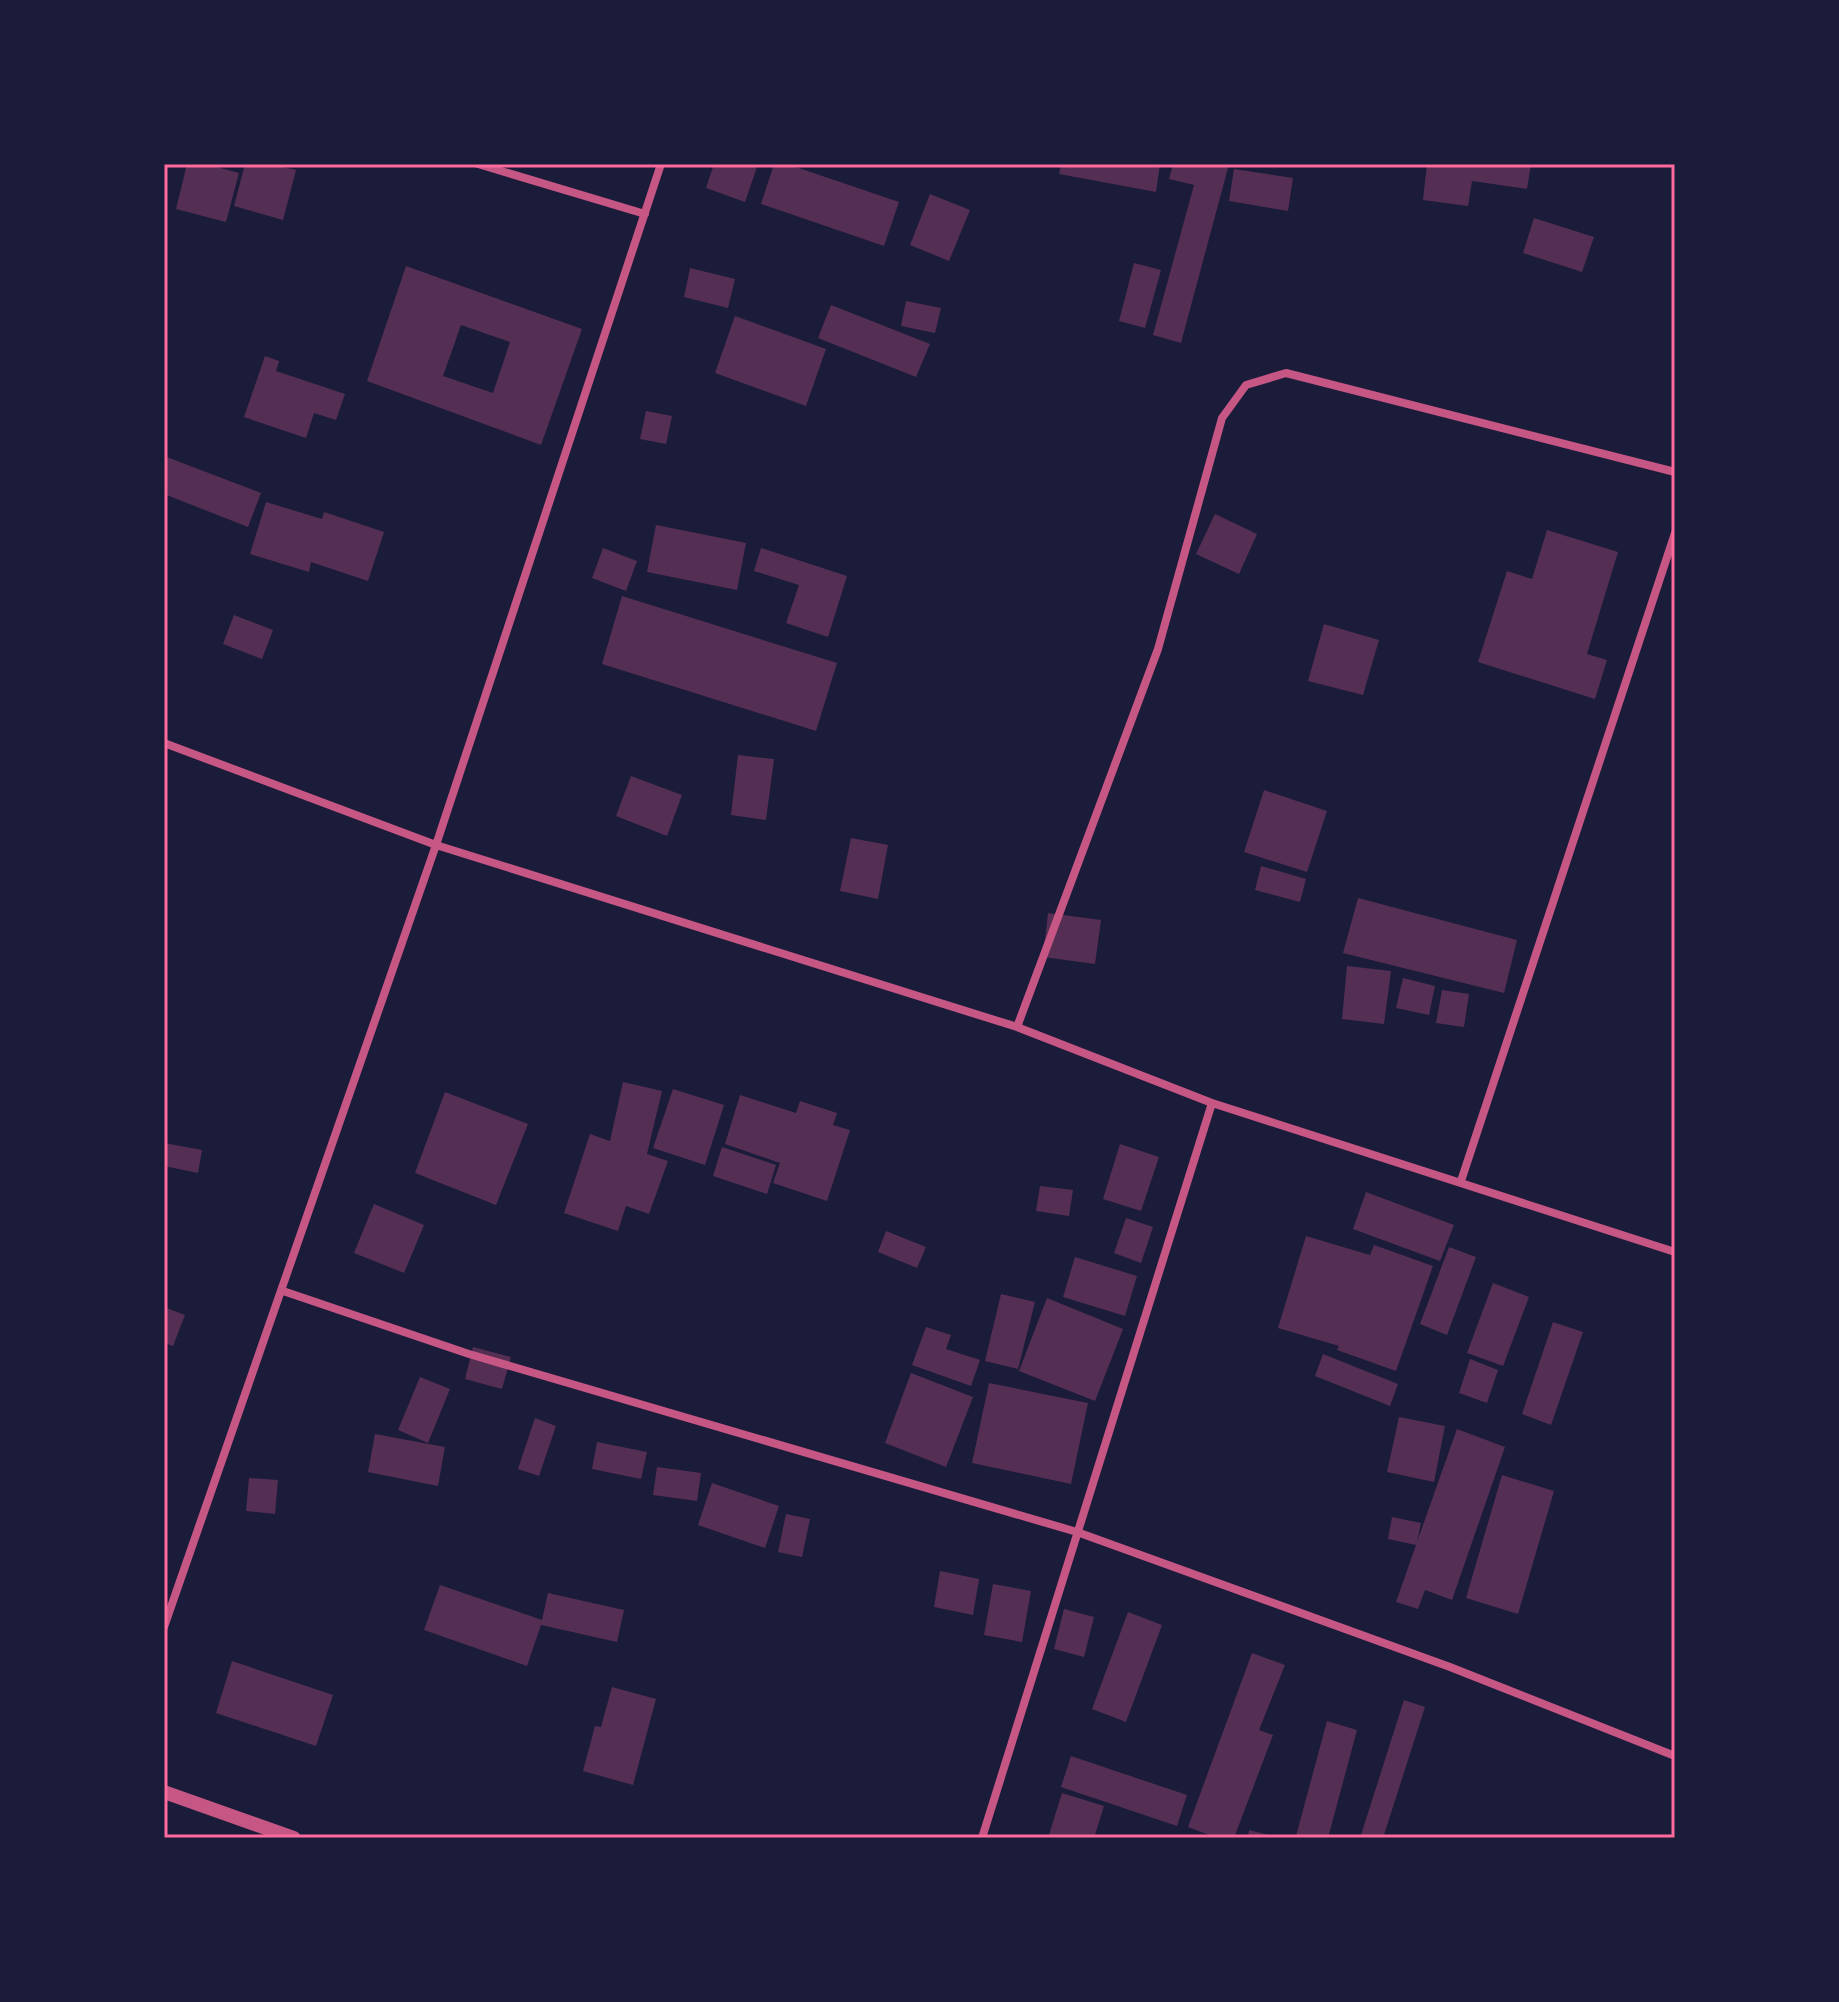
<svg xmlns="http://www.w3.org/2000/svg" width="1839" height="2002" font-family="Inter,sans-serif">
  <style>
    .building { fill: #542f53; fill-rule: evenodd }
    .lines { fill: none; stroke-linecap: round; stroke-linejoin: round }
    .minor { stroke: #c65784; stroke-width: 8 }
    .tertiary { stroke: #c65784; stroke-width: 14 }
    .neatline { fill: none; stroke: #ff6b9d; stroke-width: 3 }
  </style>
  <rect width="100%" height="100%" fill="#1b1b3a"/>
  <path class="building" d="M187,164H206L239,173L226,222L176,209Z
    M245,164H272L296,170L283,220L234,206Z
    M714,164H758L745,202L706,188Z
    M774,164H787L899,202L884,246L761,204Z
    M1061,164H1160L1156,192L1059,174Z
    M1173,164H1229L1181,343L1153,335L1194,185L1169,179Z
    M1427,164H1531L1527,189L1472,181L1468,206L1423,200Z
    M1234,169L1293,178L1288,211L1229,201Z
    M930,194L970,210L949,261L910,245Z
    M1534,218L1594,237L1582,272L1523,253Z
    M1134,263L1161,270L1145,328L1119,321Z
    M406,266L582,329L541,445L367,381ZM461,325L510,342L493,393L443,376Z
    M690,268L735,279L728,308L684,297Z
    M906,301L941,308L935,333L901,326Z
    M831,305L930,344L916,377L818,338Z
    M735,316L826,349L806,406L715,373Z
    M265,356L279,361L276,371L345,394L336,420L314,413L306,438L244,417Z
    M646,411L672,416L666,444L640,439Z
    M164,456L261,493L248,527L164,494Z
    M266,502L322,519L324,512L384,532L368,581L311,562L309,572L250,554Z
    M1215,514L1257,534L1239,574L1196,554Z
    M656,525L746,543L737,590L647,572Z
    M1547,530L1618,552L1587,654L1607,660L1595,699L1478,662L1507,571L1532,579Z
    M603,548L637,561L626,591L592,578Z
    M761,548L847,576L828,637L786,623L799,585L754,571Z
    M622,596L837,663L816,731L602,664Z
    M234,615L273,630L262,659L223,644Z
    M1324,624L1379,640L1363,695L1308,681Z
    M738,755L774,759L766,820L731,815Z
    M631,776L682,795L667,836L616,816Z
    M1264,790L1327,811L1307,872L1244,852Z
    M851,838L888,845L878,899L840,891Z
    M1261,866L1306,879L1300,902L1255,890Z
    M1358,898L1517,940L1504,993L1343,953Z
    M1048,913L1101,920L1095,964L1043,957Z
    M1347,966L1391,971L1384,1024L1342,1019Z
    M1403,978L1435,986L1429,1015L1396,1008Z
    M1442,990L1469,994L1464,1027L1436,1023Z
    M623,1082L662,1091L647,1154L668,1161L649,1214L626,1206L618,1231L564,1213L590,1134L610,1141Z
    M673,1089L724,1105L705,1165L653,1148Z
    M445,1092L528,1124L496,1205L415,1173Z
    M740,1095L796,1113L800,1101L837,1113L833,1125L850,1130L827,1201L773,1183L780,1163L725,1144Z
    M164,1143L202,1150L198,1173L164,1166Z
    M1120,1144L1159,1157L1141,1211L1103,1199Z
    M722,1147L776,1165L767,1194L713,1176Z
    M1040,1186L1073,1190L1069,1216L1036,1211Z
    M1366,1192L1454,1225L1440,1261L1353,1229Z
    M374,1204L424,1225L404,1273L354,1253Z
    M1126,1218L1153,1227L1141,1263L1114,1253Z
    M886,1231L926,1247L917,1268L878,1252Z
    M1306,1236L1370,1255L1374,1245L1433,1266L1396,1371L1337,1350L1339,1346L1278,1328Z
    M1449,1247L1476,1257L1447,1335L1420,1324Z
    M1075,1257L1137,1276L1125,1316L1063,1297Z
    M1493,1283L1529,1297L1503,1366L1467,1353Z
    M1001,1294L1035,1302L1018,1369L985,1361Z
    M1047,1298L1123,1329L1095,1401L1019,1371Z
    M164,1307L185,1315L173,1346L164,1343Z
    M1553,1322L1583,1332L1551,1425L1522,1414Z
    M926,1327L951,1335L946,1349L980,1360L971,1386L912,1365Z
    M473,1347L511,1357L502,1389L465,1379Z
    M1323,1354L1398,1384L1390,1406L1315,1376Z
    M1470,1359L1498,1370L1487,1403L1459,1393Z
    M911,1373L973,1397L946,1467L885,1443Z
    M420,1377L450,1389L428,1443L398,1430Z
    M989,1383L1088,1403L1071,1484L972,1463Z
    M1399,1417L1445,1426L1434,1482L1387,1472Z
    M535,1418L556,1426L539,1476L518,1469Z
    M1457,1429L1505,1447L1452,1600L1425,1590L1418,1609L1396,1602L1416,1545L1388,1539L1392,1517L1421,1523L1417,1542Z
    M375,1434L445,1447L438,1486L368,1472Z
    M597,1442L647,1452L641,1479L592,1469Z
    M657,1467L701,1473L697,1501L653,1495Z
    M1502,1475L1554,1491L1518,1614L1466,1598Z
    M249,1478L278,1480L275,1514L246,1511Z
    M712,1483L779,1506L765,1548L698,1525Z
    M786,1514L810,1519L802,1557L778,1552Z
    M940,1571L979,1579L973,1615L934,1607Z
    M993,1584L1031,1591L1022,1642L984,1635Z
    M440,1585L542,1620L548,1593L624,1610L617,1642L541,1625L527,1666L424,1630Z
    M1064,1609L1094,1617L1084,1657L1054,1649Z
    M1128,1612L1162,1625L1126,1722L1092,1709Z
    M1252,1653L1285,1665L1259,1730L1273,1735L1234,1838H1217L1188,1827Z
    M232,1661L333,1695L316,1746L216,1713Z
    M612,1687L656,1699L633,1785L583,1771L595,1726L601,1727Z
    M1404,1700L1425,1707L1383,1838H1360Z
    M1327,1721L1357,1730L1328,1838H1304L1296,1836Z
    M1071,1756L1187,1795L1177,1826L1061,1787Z
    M1062,1793L1104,1806L1094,1838H1048Z
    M1249,1830L1276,1837V1838H1248Z"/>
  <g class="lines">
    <path class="minor" d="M478,164L645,214
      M164,743L436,845L1017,1027L1212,1103L1675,1252
      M1017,1027L1158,649L1222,418L1246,385L1286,373L1675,472
      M1461,1181L1675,533
      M283,1291L469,1354L1077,1532L1450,1667L1675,1756
      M164,1627L436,845L661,164
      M982,1838L1212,1103"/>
    <path class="tertiary" d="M164,1792L294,1838"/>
  </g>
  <rect width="1839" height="2002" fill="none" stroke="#1b1b3a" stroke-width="332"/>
  <rect x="166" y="166" width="1507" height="1670" class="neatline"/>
</svg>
